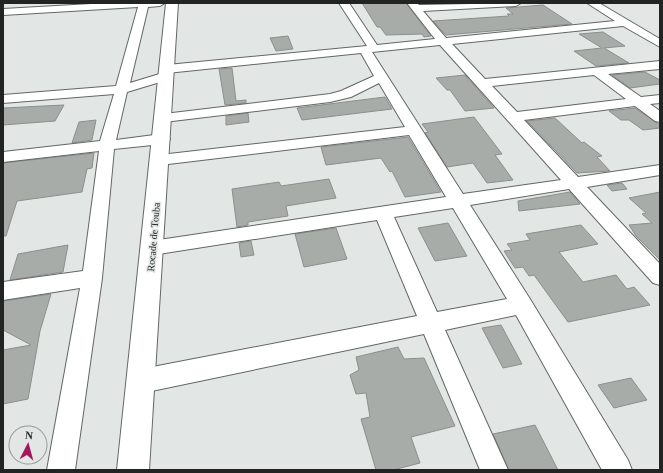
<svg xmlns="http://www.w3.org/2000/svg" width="663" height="473" font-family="Georgia,serif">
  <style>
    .building { fill: #a7aca9; stroke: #8b8f8d }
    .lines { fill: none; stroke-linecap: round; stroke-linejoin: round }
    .minor-casing { stroke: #626764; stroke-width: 2 }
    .primary-casing { stroke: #626764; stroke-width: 2 }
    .minor { fill: #fff; fill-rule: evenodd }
    .primary { fill: #fff; fill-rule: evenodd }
    .labels { text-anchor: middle; stroke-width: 3; stroke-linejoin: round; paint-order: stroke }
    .street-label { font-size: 10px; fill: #222423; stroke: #e2e7e5 }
  </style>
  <rect width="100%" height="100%" fill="#e2e7e5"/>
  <path class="building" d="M362,3H406L431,36L424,37L422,34L386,35L380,27H377Z
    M543,5L572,24L446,35L433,21L509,16L507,14H513L506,8Z
    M603,32L625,46L604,48L629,63L596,66L574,51L602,48L579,34Z
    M288,36L293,49L276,51L270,38Z
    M232,68L236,101L246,100V103L225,105L219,69Z
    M645,72L660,80V84L630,88L612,75Z
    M465,75L490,103L494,108L465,111L450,90H447L436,78Z
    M385,97L392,109L302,120L297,108Z
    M64,105L55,121L3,125V108Z
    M635,108L660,125V128L643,130L629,120H621L609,111Z
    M248,113L249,122L226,125V116Z
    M474,117L502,154L495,155L513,180L487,183L473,163L447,167L425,133L428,132L422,124Z
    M555,118L582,143L584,142L602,156L597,157L610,171L577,173L527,121Z
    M96,120L92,140L72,143L79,122Z
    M408,137L441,192L405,197L392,171L390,172L381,158L326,165L321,147Z
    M94,153L92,168L87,169L82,192L17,201L6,236H3V163Z
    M329,179L336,198L286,206L288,216L248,222V225L237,227L232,189L279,182L281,186Z
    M622,183L627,189L612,191L607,185Z
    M570,192L580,204L519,211L518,201Z
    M660,192V260L636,236L629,225L652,223L642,214L646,213L629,198Z
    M448,223L467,256L435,261L418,228Z
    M581,225L598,244L559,252L583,282L616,275L627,289L634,287L650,305L568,322L534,275L529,276L523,267L515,268L504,251L512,250L507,244L530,240L526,234Z
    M336,228L347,259L304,267L295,234Z
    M251,241L254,255L241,257L239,243Z
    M68,245L63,272L10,280L18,254Z
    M51,294L40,331L28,399L3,404V350L31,345L3,330V301Z
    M501,325L522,364L503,368L482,328Z
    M398,347L404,359L424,358L455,426L411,437L420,463L393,470H376L361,419L370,417L366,393L356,394L350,375L359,370L356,357Z
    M631,378L647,400L614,408L598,385Z
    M535,425L558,470H509L493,434Z"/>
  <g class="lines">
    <g class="minor-casing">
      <path id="minor" d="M109,3H165L160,6L148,7L130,83L166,72L161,69L167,65L367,46L339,3H349L377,45L435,39L407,3H417L419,5L521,3L516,6L423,11L446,38L615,21L587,3H599L660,39V47L623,26L452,44L485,79L660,61V69L608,74L641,97L660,95V103L650,104L660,111V122L655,121L635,106L524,120L578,177L660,165V175L587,187L660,264V285L653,283L569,189L470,205L530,299L628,460L632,470H602L516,315L445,330L508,470H480L424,334L142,393L133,389L130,381L133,373L142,369L417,316L377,220L152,255L145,253L142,248L145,243L152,241L446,197L409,135L160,165L154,163L152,160L154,157L160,155L405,127L379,83L351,97L330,102L164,122L159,121L157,118L159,115L164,114L330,94L341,91L374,76L361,53L167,73L172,76L170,79L127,92L116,140L162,134L167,136L170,139L167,142L162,144L114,149L102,278L75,470H47L80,288L3,300V282L83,271L99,151L3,162V152L100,141L114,94L3,103V95L116,86L138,7L3,15V9ZM440,45L561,180L463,194L372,52ZM594,75L626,99L517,112L492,86ZM453,208L507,299L437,312L394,217Z"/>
    </g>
    <g class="primary-casing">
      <path id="primary" d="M166,3H178L149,470H117Z"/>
    </g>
    <use href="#minor" class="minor"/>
    <use href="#primary" class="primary"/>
  </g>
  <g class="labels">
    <g class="street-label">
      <text transform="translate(153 237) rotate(-85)" y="4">Rocade de Touba</text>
    </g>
  </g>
  <rect width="663" height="473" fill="none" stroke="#222423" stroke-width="8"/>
  <g transform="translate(28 445) rotate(6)"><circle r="19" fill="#e2e7e5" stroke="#959997"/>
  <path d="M0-3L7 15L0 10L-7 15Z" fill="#a4175d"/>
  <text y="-6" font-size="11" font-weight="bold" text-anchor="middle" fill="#222423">N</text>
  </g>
</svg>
